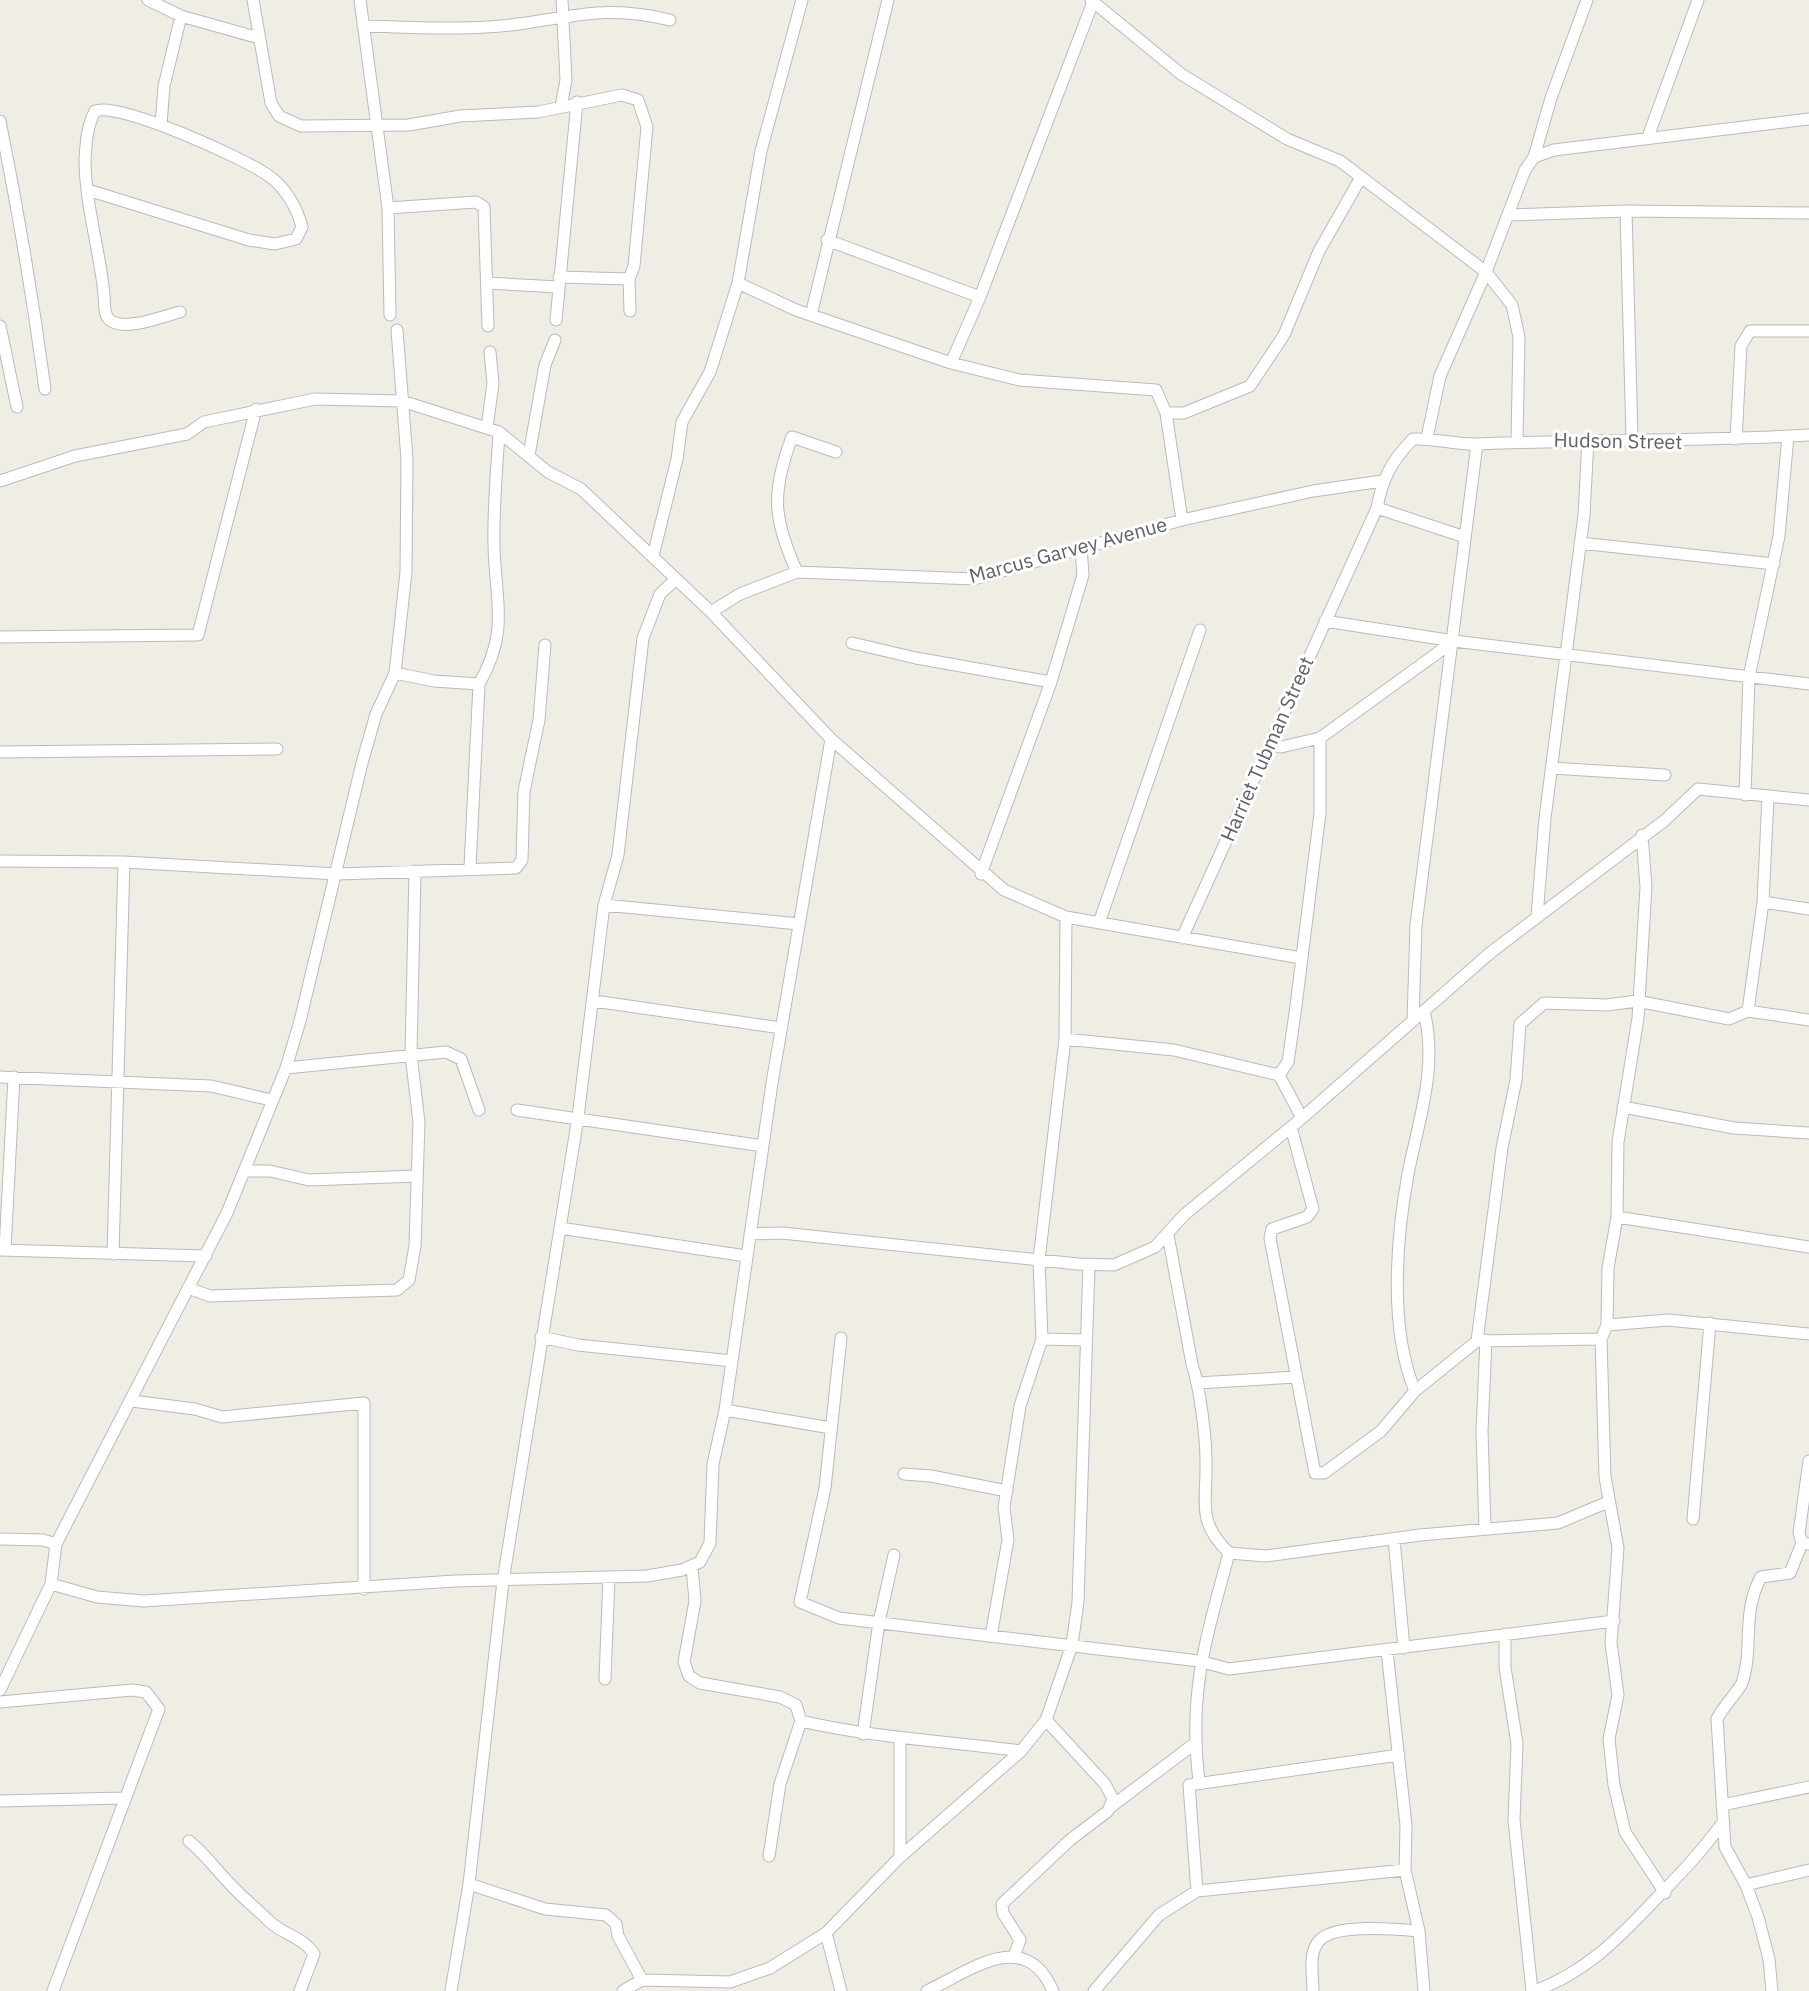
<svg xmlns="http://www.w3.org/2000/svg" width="1809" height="1991" font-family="'IBM Plex Sans',sans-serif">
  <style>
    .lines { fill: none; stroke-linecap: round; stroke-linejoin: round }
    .minor-casing { stroke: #b7bbbf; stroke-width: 13 }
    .minor { stroke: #fff; stroke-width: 11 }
    .labels { text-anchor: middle; stroke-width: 6; stroke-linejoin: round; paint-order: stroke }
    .street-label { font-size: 20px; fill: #5c6166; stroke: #fff }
  </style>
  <rect width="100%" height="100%" fill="#f0ede5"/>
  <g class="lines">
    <g class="minor-casing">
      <path id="minor" d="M148,0L181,16L259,38
        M253,0L271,103L279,116L301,126L409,125L460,116L538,112L622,95L638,100L647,127L634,266L629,279L630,311
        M360,0L388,208L390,315
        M1091,0L1181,74L1287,139L1340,161L1486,272L1440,376L1427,438
        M363,26C414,27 468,31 518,24C579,16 607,5 670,20
        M561,107L566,80L562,0
        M0,121C18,210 33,299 45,389
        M161,125L164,86L181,16
        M1648,137L1698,0
        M1534,157L1551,98L1587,0
        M88,190L249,240L275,244L296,239L302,227C297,208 286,188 269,176C246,159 118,101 95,111C87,126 86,143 85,159C85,205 100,250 104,295C105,305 103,318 113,322C129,330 163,316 180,312
        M388,208L476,202L484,207L488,326
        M1626,211L1632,439
        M1508,215L1626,211L1809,213
        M827,240L980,297
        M559,277L629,279
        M488,283L558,287
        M738,283L796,310L951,363L1019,380L1156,390L1166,413L1182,520
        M811,315L888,0
        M556,320L577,102
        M0,326L17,407
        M951,363L980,297L1093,2
        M1166,413H1184L1250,386L1284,335L1319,251L1360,179
        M487,428L493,383L490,352
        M1736,439L1741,346L1750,331H1809
        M1517,440L1519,337L1512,305L1486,272L1525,170L1534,157L1554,150L1809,119
        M529,455L545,365L555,340
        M0,481L75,456L187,434L204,422L315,399L402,401L499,432L548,472L581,489L711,612L831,739L1004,890L1066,917L1301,958
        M1377,508L1465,537
        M1580,543L1774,564
        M653,556L677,459L682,422L710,372L738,283L761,151L802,0
        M797,572C773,519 771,493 792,437L836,452
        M711,612L740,594L797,572L974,579L1182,520L1313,491L1382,481
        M1325,621L1454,641L1809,684
        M0,637L198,635L256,409
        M852,643L916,658L1051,682
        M395,673L434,681L479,684
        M1269,745L1281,747L1320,738L1454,641
        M0,752L277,749
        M1551,768L1665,775
        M1745,795L1749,677L1779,536L1788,436
        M1642,835L1646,887L1638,1018L1618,1142L1617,1217L1608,1268L1607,1325L1601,1339L1605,1477L1618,1548L1611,1643L1618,1695L1609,1739L1614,1785L1625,1832L1665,1893
        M0,861L124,862L338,874L516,868L522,860L524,791L539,720L545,645
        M470,867L479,684C510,630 495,601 494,545C493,507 497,469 499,432
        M981,874L1051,682L1083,575L1081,548
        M1763,902L1809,909
        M604,905L799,924
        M1537,916L1545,818L1584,515L1588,440
        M1099,923L1200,630
        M1182,938L1377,508C1382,479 1392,460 1413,439C1435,438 1457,445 1479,444C1589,439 1699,442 1809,435
        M594,1001L781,1028
        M1748,1011L1763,902L1768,797
        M1413,1021L1416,925L1477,444
        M1065,1039L1174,1050L1279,1075L1302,1118
        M286,1068L446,1052L461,1059L479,1110
        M1279,1075L1288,1062L1296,1006L1320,813V738
        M0,1077L211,1086L271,1100
        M1623,1107L1734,1128L1809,1133
        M517,1110L763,1146
        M1291,1127L1313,1209L1307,1217L1272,1229L1270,1238L1315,1473H1324L1381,1431L1415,1391L1477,1341L1601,1339
        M245,1171H270L309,1180L417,1176
        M1617,1217L1809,1247
        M560,1228L746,1256
        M750,1234L782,1233L1078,1264L1114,1265L1155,1247L1184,1215L1302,1118L1490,953L1664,821L1698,789L1809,800
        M1168,1235L1192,1364C1200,1388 1206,1437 1206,1462C1207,1502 1196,1521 1229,1553C1206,1639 1188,1692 1199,1782
        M0,1250L206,1256
        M5,1250L14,1077
        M113,1254L124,862
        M188,1288L210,1296L397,1290L409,1280L415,1246L419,1122L411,1055L415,871
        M1607,1325L1668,1320L1809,1334
        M541,1337L578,1345L732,1361
        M841,1338L825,1488L800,1602L839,1618L1199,1661L1229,1669L1614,1621
        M1042,1339L1084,1340
        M1477,1341L1502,1148L1516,1080L1520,1024L1544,1003L1607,1005L1637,1001L1729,1019L1748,1011L1809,1020
        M1198,1383L1296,1377
        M1415,1391C1389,1329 1396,1240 1408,1174C1419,1118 1438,1068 1424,1011
        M132,1401L195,1409L222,1417L364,1403V1589
        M725,1410L831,1428
        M904,1474L931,1476L1007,1491
        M1693,1519L1710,1323
        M1485,1529L1482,1431L1486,1340
        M0,1539L43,1540L56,1544
        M1394,1539L1404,1648
        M1802,1543L1799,1533L1809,1461
        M1229,1553L1266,1556L1420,1535L1558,1523L1608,1502
        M692,1567L695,1601L684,1662L689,1676L700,1683L780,1697L796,1705L801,1721C874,1738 947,1741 1021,1751
        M51,1584L97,1597L144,1601L455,1581L647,1576L682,1570L700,1562L710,1543L713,1464L725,1410L772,1083L831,739
        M1505,1634V1667L1517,1744L1514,1820L1532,1991
        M991,1636L1008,1540L1004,1507L1020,1406L1042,1339L1039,1260L1065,1039L1066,917
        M1387,1651L1406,1825L1405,1870L1419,1931L1424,1991
        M605,1679L609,1577
        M0,1690L51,1584L56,1544L227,1213L286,1068L300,1021L362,763L376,714L395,673L406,572L407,459L397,330
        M0,1702L132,1690L146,1692L159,1709L53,1991
        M863,1734L879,1622L894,1555
        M0,1801L124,1798
        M1722,1805L1809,1787
        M1112,1806L1194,1744
        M189,1841C208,1857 216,1870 232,1886C244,1899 257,1909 269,1921C283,1935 302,1936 314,1954L300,1991
        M769,1856L780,1784L801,1721
        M900,1857V1739
        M469,1884L545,1909L606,1915L616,1924L618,1936L642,1980
        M1746,1885L1809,1870
        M1197,1891L1189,1785L1399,1755
        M826,1933L841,1991
        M1014,1956L1020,1940L1003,1913L1002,1904L1070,1840L1108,1811L1113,1799L1105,1784L1046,1720
        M451,1991L469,1884L503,1581L578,1117L604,905L618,855L643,638L660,594L675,580
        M623,1991L642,1980L730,1982L770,1968L826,1933L900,1857L1021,1751L1046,1720L1072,1645L1078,1602L1089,1265
        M927,1991C970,1971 1025,1926 1053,1991
        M1094,1991L1159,1915L1197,1891L1405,1870
        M1313,1991C1313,1976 1308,1953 1319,1941C1334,1923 1397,1929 1419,1931
        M1535,1991C1585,1972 1616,1941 1652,1903C1677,1877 1699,1855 1721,1825
        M1772,1991L1769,1959L1758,1917L1746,1885L1725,1847L1717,1719C1724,1705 1738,1692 1742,1683C1754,1649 1741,1613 1761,1577L1790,1573L1802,1543L1809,1544"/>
    </g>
    <use href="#minor" class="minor"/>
  </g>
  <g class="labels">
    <g class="street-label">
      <text transform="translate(1618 441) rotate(1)" y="7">Hudson Street</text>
      <text transform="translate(1068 550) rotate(-15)" y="7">Marcus Garvey Avenue</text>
      <text transform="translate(1267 749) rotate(-66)" y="7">Harriet Tubman Street</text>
    </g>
  </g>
</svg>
